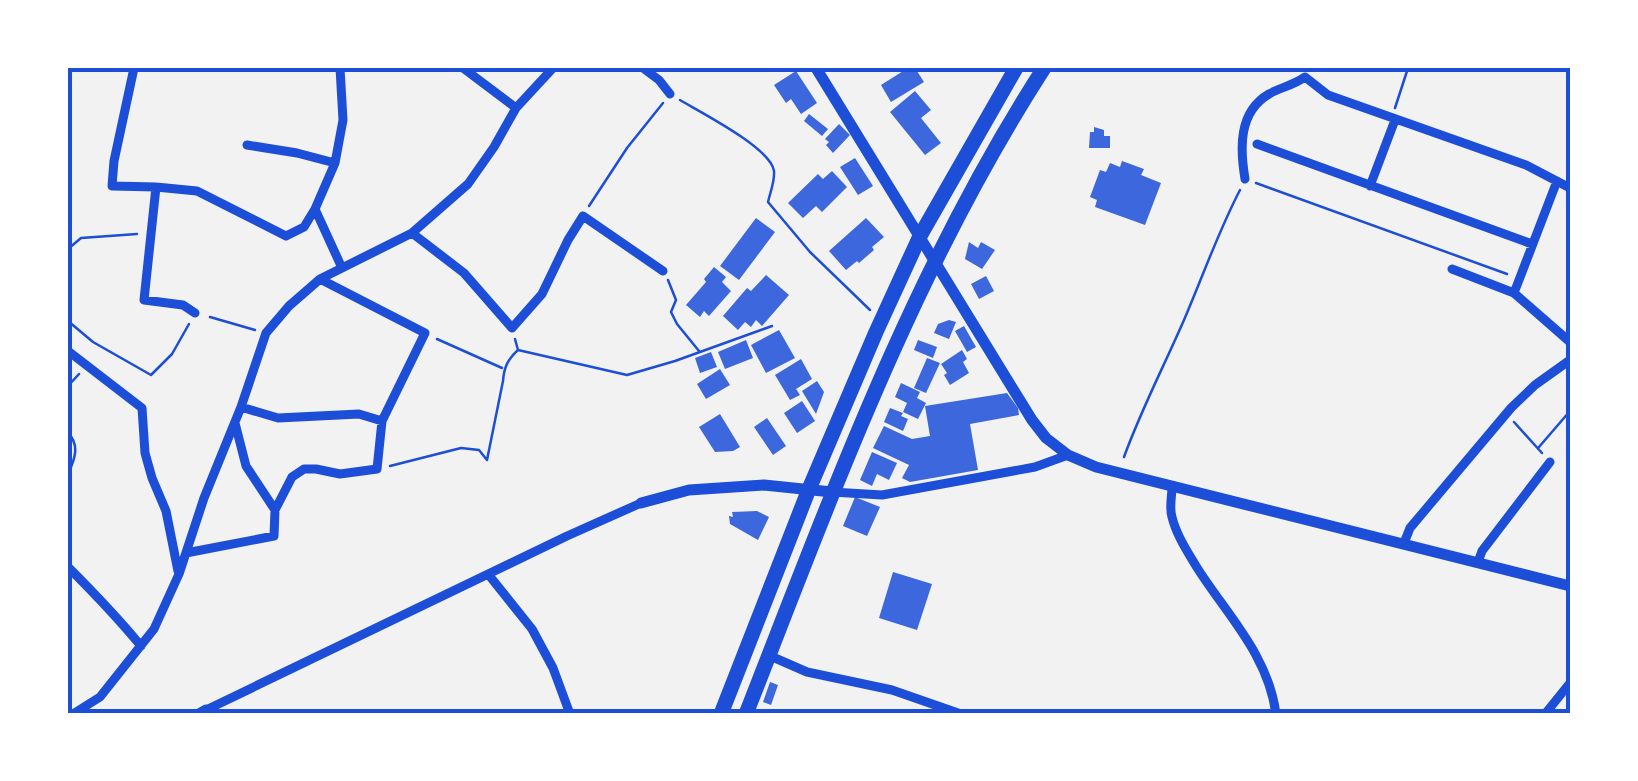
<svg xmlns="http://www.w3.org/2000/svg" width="1638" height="781" font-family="Figtree,sans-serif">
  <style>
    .building { fill: #3d67dc }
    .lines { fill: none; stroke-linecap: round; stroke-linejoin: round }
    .path { stroke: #1d4ed8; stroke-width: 2.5 }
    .minor { stroke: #1d4ed8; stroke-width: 9 }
    .tertiary { stroke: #1d4ed8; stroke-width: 11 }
    .trunk { stroke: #1d4ed8; stroke-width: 15 }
    .neatline { fill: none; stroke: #1d4ed8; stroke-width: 4 }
  </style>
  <rect width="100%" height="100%" fill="#f2f2f2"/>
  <path class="building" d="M908,68H915L924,82L891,102L881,85Z
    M796,71L817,103L801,114L791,99L786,103L774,85Z
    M915,91L931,110L921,118L941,143L925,155L890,112Z
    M809,114L828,129L822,136L804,121Z
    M839,124L850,135L833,153L826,145L829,142L825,139Z
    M1094,127L1104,130V136H1110V148H1089L1090,132H1094Z
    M855,158L873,186L858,195L840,167Z
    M1122,161L1144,169L1141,175L1161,183L1145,225L1095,207L1097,200L1090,197L1100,170L1106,172L1110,163L1120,167Z
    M832,171L847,187L822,212L816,206L803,218L788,203L818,174L823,179Z
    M756,218L775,232L739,280L720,266Z
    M866,218L884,237L872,247L874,250L859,263L857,261L846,270L829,251Z
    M969,242L978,248L981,242L995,250L982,269L965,259Z
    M714,267L726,277L722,282L731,291L709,316L704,311L700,317L686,305L706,282L704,279Z
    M766,275L789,295L762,326L756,320L751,327L745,322L738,330L723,316L747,288L751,291Z
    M986,276L994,291L979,299L971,284Z
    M949,320L956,322L949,339L934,333L938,324Z
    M964,326L976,347L967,352L955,331Z
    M779,330L795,358L766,373L751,345Z
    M746,340L753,358L725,369L718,352Z
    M918,340L937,347L933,358L914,350Z
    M962,350L967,359L963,362L969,373L950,385L944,375L947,373L941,364Z
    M711,352L717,367L700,373L695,358Z
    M927,358L940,363L926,393L914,388Z
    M801,359L812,379L796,389L800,395L790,400L775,375Z
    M720,369L730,385L706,399L697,384Z
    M817,381L824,392L816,414L802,391Z
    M901,383L920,392L917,398L926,403L918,419L903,412L907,403L895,397Z
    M1007,393L1018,408L1019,415L970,424L978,470L910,482L902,478L909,465L873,448L884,426L912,439L930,436L925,406Z
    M802,401L815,421L797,433L784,413Z
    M890,408L903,413L901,416L908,419L903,431L884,422Z
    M720,414L740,447L733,451L715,452L699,427Z
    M767,418L786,446L773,455L754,427Z
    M872,452L897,463L889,480L877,474L872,486L860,480Z
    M855,497L880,507L867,536L843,526Z
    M757,511L769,517L758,540L730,524L729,516L733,517L732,512Z
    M893,572L932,584L917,630L879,618Z
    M770,682L778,685L771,705L763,702Z"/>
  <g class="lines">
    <path class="path" d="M680,100C700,112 771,148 774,171C775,181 770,193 768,202L810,252L870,310
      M1395,108L1408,68
      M1256,183L1507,274
      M589,206L627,148L663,103
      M68,249L81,238L137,234
      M668,280L676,300L671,312L677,324L699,351
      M210,317L255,330
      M68,321L93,342L151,375L172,354L189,324
      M437,339L502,368
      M518,350L627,375L675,361L772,326
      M68,386L79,374
      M1514,422L1542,453
      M68,433C80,445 75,459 68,474
      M1539,447L1570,411
      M1124,457C1141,410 1164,366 1184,320C1203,276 1218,232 1240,190
      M390,466L461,448L479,450L487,460L503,381C504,367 508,359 518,350L515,339"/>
    <path class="minor" d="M134,68L114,161L112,186L156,187L197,191L286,236L304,227L315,209
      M340,68L343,120L335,163L315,209L342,268
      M463,68L516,108
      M643,68L659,80L670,94
      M1257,144L1532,244
      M247,145L297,153L335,163
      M1245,179C1240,149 1238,112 1269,94C1281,87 1292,86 1305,77L1328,95L1526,165L1570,188
      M1370,186L1395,120
      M156,187L144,300L183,305L195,313
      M412,233L464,273L512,328L542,294L568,240L583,216L663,271
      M1452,269L1514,293L1570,342
      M1514,293L1557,181
      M68,351L142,408L145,453L152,478L166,511L178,571
      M241,407L278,418L359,414L382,421
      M235,423L246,466L275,510
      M1172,487C1172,496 1169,508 1172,517C1176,534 1187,551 1196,566C1226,614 1268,654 1276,714
      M832,492L882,495L1035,467L1068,455
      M1404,543L1410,528L1511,408L1535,385L1570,360
      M186,553L274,536L275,510L292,477L304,469H316L340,474L377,469L382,421L425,333L320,279
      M1478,562L1482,551L1550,462
      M68,567C93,592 118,618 141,646
      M488,574L532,629L553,668L570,714
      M768,655L807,672L892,690L961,714
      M206,710L567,536L641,503
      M73,714L100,697L154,629L179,574L204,498L241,407L266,333L289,306L320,279L412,233L468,184L494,147L516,108L553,68
      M1545,714L1570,683"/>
    <path class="tertiary" d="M816,68L1032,420L1046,438L1068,455L1096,467L1570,586
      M641,503L689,490L764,485L832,492
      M199,714L206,710"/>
    <path class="trunk" d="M721,714L809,489L876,332L920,236L1016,68
      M746,714C833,492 914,269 1044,68"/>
  </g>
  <rect width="1638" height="781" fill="none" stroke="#ffffff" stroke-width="140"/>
  <rect x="70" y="70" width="1498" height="641" class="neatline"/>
</svg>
